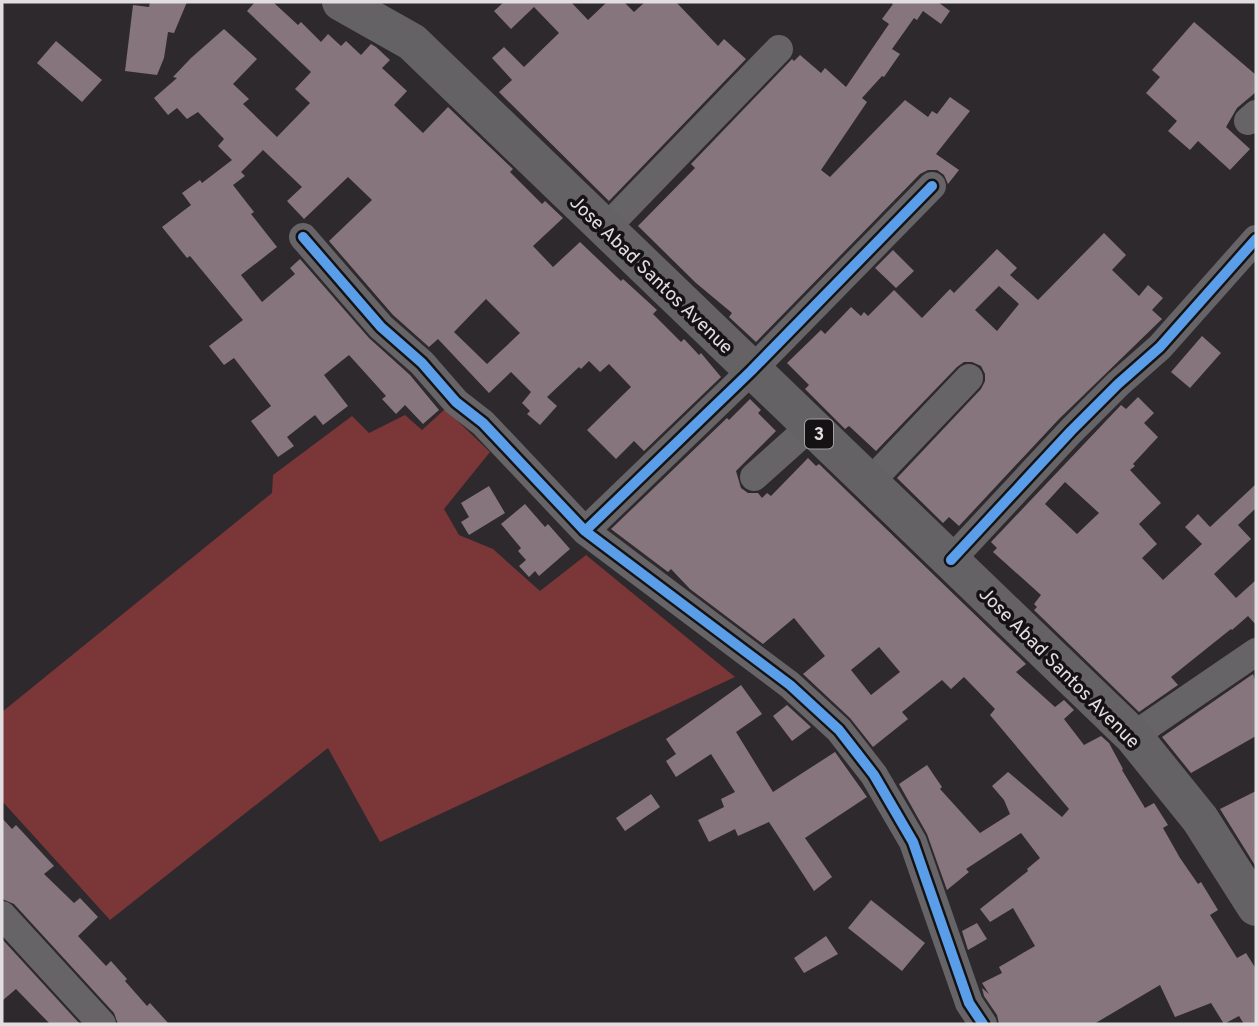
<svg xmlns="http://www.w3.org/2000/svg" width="1258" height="1026" font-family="Overpass,sans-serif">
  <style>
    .forest { fill: #7b3638 }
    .building { fill: #87757d; fill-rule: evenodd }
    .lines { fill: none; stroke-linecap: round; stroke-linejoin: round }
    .minor { stroke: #666467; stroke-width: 28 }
    .highway { stroke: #646264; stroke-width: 38 }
    .cycleway-casing { stroke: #151214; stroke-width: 15 }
    .cycleway { stroke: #5a9eea; stroke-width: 10 }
    .labels { text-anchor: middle; stroke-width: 7; stroke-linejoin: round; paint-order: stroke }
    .shield { fill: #151214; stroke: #a4a0a4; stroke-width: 2 }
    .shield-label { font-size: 18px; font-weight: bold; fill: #e2dde1 }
    .street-label { font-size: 19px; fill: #e2dde1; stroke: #151214 }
  </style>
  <rect width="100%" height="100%" fill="#2d292d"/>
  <path class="forest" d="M445,409L490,452L444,509L459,535L493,549L540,591L586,555L735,677L380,842L328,748L110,920L2,801V712L272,493L273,475L352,416L369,433L405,415L422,430Z"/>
  <path class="building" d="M150,2H187L174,33L168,32L164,58L157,75L125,71L133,5L149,7Z
    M255,2H273L298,25L301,22L321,42L328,34L341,46L346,41L361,55L371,44L376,47L390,60L382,68L407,91L394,105L423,133L448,107L513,169L510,172L542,204L545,201L563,218L533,246L553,267L580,242L621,281L623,279L657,310L653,314L681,342L684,339L699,355L701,353L721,377L644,451L634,441L616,459L587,430L631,387L609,364L600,372L589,361L581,369L579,367L547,397L557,406L540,425L527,414L530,411L522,403L531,392L511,372L489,393L438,339L429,347L393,315L329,241L372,200L348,177L304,219L287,201L302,187L263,150L241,172L245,176L233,185L254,212L251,214L277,247L241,275L262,302L295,274L290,268L300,259L369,338L410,375L439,410L423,424L405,405L396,414L382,399L386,396L349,355L324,375L348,406L323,425L315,415L287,437L294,446L278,457L251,421L271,406L234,358L224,365L209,346L243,320L190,256L187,258L162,227L191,205L182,193L200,180L202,183L232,160L218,146L224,139L198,112L187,119L177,108L168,115L154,98L177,78L173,77L191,58L224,29L257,59L233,84L249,99L243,104L277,137L310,103L295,89L311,72L247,11ZM486,299L520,333L487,364L454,332Z
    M504,2H571L588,20L607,2H624L634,12L645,2H676L718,46L724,39L746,59L609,201L499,92L512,80L492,58L504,47L524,67L559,33L534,7L511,29L494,11Z
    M890,2H938L950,11L941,24L923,11L917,20L914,18L892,49L900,54L884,77L882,76L862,98L867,102L821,170L830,177L905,100L928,117L932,111L937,114L950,97L970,111L936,154L959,170L948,184L944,175L937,170H928L920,174L756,342L729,317L732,313L696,283L638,226L695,168L691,164L792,59L794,61L800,55L821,73L825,68L846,87L889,24L882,19L893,4Z
    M1194,22L1256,75V92L1237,108L1226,127L1250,149L1230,170L1198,141L1190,150L1168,131L1177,121L1146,93L1160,77L1152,70Z
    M56,41L102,80L82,102L37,63Z
    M1104,233L1126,255L1112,270L1139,296L1148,285L1163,298L1152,310L1162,319L1059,419L959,526L949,517L943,523L897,478L981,389L985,381V374L981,366L972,362H964L957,367L876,451L849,426L845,429L805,389L809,385L787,363L821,330L825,334L851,307L861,316L864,312L868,316L894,290L922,318L950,289L954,293L997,249L1017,268L1010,275L1038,300ZM999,286L1019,304L997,331L975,310Z
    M893,250L914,271L896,288L875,268Z
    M1202,336L1221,353L1190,388L1171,372Z
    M1138,397L1154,413L1144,423L1158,437L1133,464L1135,466L1130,470L1161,503L1139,524L1157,544L1142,558L1163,580L1202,544L1185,527L1198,514L1210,527L1256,484V508L1238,525L1251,539L1214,574L1236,598L1256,580V625L1248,616L1232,630L1231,629L1171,677L1178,685L1139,712L1034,610L1037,607L1034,604L1041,595L993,552L997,548L991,542L1121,405L1126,409ZM1065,482L1099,513L1077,534L1045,504Z
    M750,399L761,410L758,413L776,431L736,471L741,488L748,493H758L762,498L767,493L771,496L808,458L816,466L819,464L1026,664L1016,672L1055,707L1064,700L1074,710L1064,719L1084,745L1101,736L1109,743L1123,769L1122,770L1145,808L1154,803L1168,825L1163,828L1180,858L1198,884L1201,882L1218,910L1210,915L1237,958L1246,953L1256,969V1024H1244L1239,1016L1224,1024L1211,1003L1175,1017L1160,985L1094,1024H999L997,1015L984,996L982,988L989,994L982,983L1002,973L999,967L1035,946L1013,908L990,922L980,909L1028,871L1027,869L1040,858L1021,833L966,869L969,872L947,890L927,834L899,784L927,765L942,787L940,789L980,833L1010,814L1004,800L992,786L1008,772L1062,817L1069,809L990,715L995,709L964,677L951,689L942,680L902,712L908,719L873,747L850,718L803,674L825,656L794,618L763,644L690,589L671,569L668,572L611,529L727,418L729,420ZM879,647L900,672L871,695L851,670Z
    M489,486L505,513L469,535L461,522L469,517L461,503Z
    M525,504L545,527L548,524L570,549L539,576L535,571L529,577L519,566L526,560L518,551L521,548L501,524Z
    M1253,674L1256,682V736L1191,773L1162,737Z
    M741,685L762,714L736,732L773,792L835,752L867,797L805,838L832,877L814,891L769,822L738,836L735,829L709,842L698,820L724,807L721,799L735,792L711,754L676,777L666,761L676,754L666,739Z
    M787,705L811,727L792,741L773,716Z
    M1256,791V867L1220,809Z
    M651,794L660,807L625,831L616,818Z
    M2,818L12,829L16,825L54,866L44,874L74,903L80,898L98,917L78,936L106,966L111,961L127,979L125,981L147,1006L150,1003L169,1024H118L114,1013L14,904L2,899Z
    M871,900L925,943L902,971L848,928Z
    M977,923L987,939L968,950L962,931Z
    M826,936L838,954L804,973L794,958Z
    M2,939L80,1024H50L16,989L2,1001Z"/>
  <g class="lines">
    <path class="minor" d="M1248,121L1256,114
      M606,228L779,49
      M303,237L381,327L422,363L456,402L483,423L585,531L790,685L839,730L874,775L913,842L969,1003L983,1024
      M754,477L811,426
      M870,482L969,378
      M585,531L751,371L932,186
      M951,560L1071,431L1118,384L1160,347L1256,239
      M1133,736L1256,652
      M2,915L102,1024"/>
    <path class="highway" d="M341,2L412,42L1133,736L1200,819L1256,907"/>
    <g class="cycleway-casing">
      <path id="cycleway" d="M303,237L381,327L422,363L456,402L483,423L585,531L790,685L839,730L874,775L913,842L969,1003L983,1024
        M585,531L751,371L932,186
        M951,560L1071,431L1118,384L1160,347L1256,239"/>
    </g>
    <use href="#cycleway" class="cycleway"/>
  </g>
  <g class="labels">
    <rect class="shield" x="805" y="419.5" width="28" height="29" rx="5"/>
    <g class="shield-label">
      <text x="819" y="440">3</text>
    </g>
    <g class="street-label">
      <text transform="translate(652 274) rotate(44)" y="7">Jose Abad Santos Avenue</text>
      <text transform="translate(1060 667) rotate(45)" y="7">Jose Abad Santos Avenue</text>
    </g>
  </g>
  <rect width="1258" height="1026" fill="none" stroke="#e2dde1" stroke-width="7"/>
</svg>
